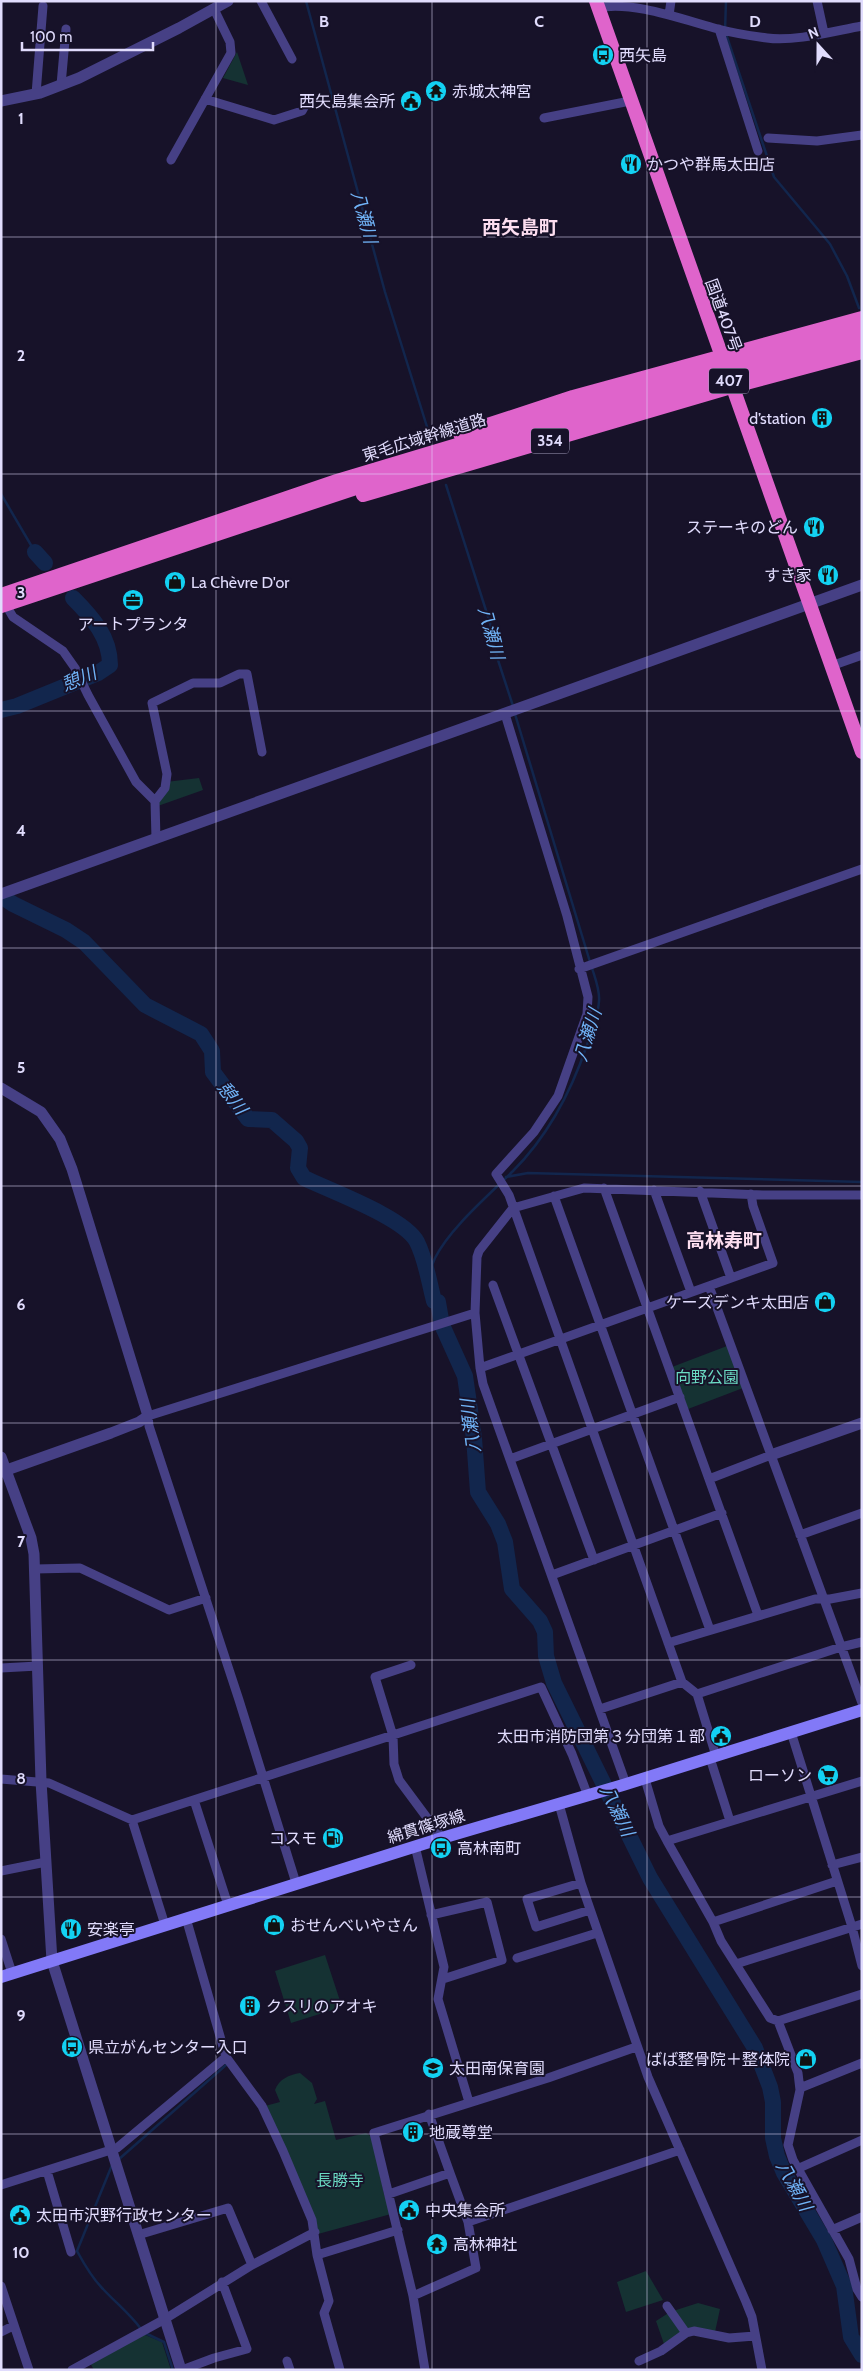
<svg xmlns="http://www.w3.org/2000/svg" width="863" height="2371" font-family="Cabin,'Noto Sans JP',sans-serif">
  <style>
    .green { fill: #153233 }
    .lines { fill: none; stroke-linecap: round; stroke-linejoin: round }
    .stream { stroke: #12264d; stroke-width: 2.5 }
    .river { stroke: #12264d; stroke-width: 16 }
    .minor { stroke: #464085; stroke-width: 9 }
    .tertiary { stroke: #464085; stroke-width: 11 }
    .secondary { stroke: #8279f7; stroke-width: 12 }
    .trunk { stroke: #df64cb; stroke-width: 14 }
    .grid { fill: none; stroke: #e1dcfd; stroke-width: 1; stroke-opacity: 0.55 }
    .labels { text-anchor: middle; stroke-width: 4; stroke-linejoin: round; paint-order: stroke }
    .shield { fill: #171229; stroke: #a49fbd; stroke-width: 1 }
    .shield-label { font-size: 15px; font-weight: bold; fill: #e1dcfd }
    .poi-label { font-size: 16px; fill: #e1dcfd; stroke: #171229; text-anchor: start }
    .street-label { font-size: 16px; fill: #e1dcfd; stroke: #171229 }
    .park-label { font-size: 16px; fill: #6bdac3; stroke: #171229 }
    .water-label { font-size: 18px; font-style: italic; fill: #70b3f7; stroke: #171229 }
    .quarter-label { font-size: 19px; font-weight: bold; fill: #fddef0; stroke: #171229 }
    .grid-label { font-size: 16px; text-anchor: middle; font-weight: bold; fill: #e1dcfd; stroke: #171229; stroke-width: 4; stroke-linejoin: round; paint-order: stroke }
  </style>
  <rect width="100%" height="100%" fill="#171229"/>
  <path class="green" d="M237,52L248,85L223,78Z
    M199,778L203,790L155,807L166,782Z
    M727,1346L743,1388L688,1409L672,1367Z
    M325,1955L342,2007L291,2023L275,1971Z
    M300,2073L312,2083L317,2099L314,2104L325,2101L336,2140L366,2133L372,2137L384,2194L391,2214L318,2234L265,2106L280,2102L275,2090C279,2079 289,2075 300,2073Z
    M646,2271L663,2300L626,2312L617,2282Z
    M698,2303L720,2309L715,2332L693,2328L664,2344L656,2321L670,2312Z
    M143,2334L162,2342L171,2370H94L90,2363Z"/>
  <g class="lines">
    <path class="stream" d="M306,1L385,292L428,430
      M726,1L725,31L774,177L830,244L847,276L859,308
      M446,485L490,623L497,657L513,706
      M1,494L35,552
      M515,714L590,962
      M506,1177L528,1173L862,1182
      M438,1302C434,1287 427,1273 435,1258C450,1228 489,1195 513,1171C549,1135 571,1092 587,1045C592,1030 598,1016 599,1001C600,990 595,978 592,968
      M118,2160L226,2065
      M112,2165L77,2251C84,2264 92,2278 103,2289C116,2303 130,2314 141,2329
      M145,2333L164,2342L173,2370"/>
    <path class="river" d="M35,552L45,563
      M1,710L17,706L98,673L110,665C110,637 92,617 73,598
      M1,896L13,904L66,930L84,942L145,1005L201,1034L212,1051L213,1072L248,1119L272,1120L296,1141L300,1148L298,1168L304,1178C331,1191 405,1218 417,1242C426,1260 429,1282 434,1301L438,1302L442,1325L465,1376L474,1438L478,1492L498,1524L505,1542L512,1589L540,1621L545,1632L546,1656L554,1683L650,1878L755,2048L770,2087L773,2102V2138L777,2156L784,2173L824,2240L844,2286L851,2337L862,2355"/>
    <path class="minor" d="M261,1L292,59
      M817,1L824,33
      M598,8C631,0 684,20 718,29C733,33 751,36 767,38C794,42 834,31 862,26
      M669,15L671,1
      M719,29L758,151
      M61,85L66,29
      M36,94L43,6
      M205,99L274,120L302,111L307,102
      M544,118L630,101
      M768,138L817,141L862,135
      M171,160L231,53L230,42L214,9
      M3,600L13,617L63,651L75,668L88,695L136,782L155,801
      M831,666L862,655
      M505,714L567,916L588,997L587,1014L558,1096L534,1132L496,1174L509,1195L682,1682L697,1694L716,1756
      M156,839L155,801L165,788L167,774L152,703L193,683H220L239,674H247L262,752
      M579,969L862,869
      M604,1188L758,1615
      M654,1190L691,1292
      M700,1191L731,1278
      M554,1196L710,1630
      M493,1285L594,1560
      M709,1286L862,1703
      M480,1368L773,1263L753,1206L751,1194
      M510,1459L680,1397
      M709,1479L771,1455
      M800,1535L862,1513
      M35,1569L80,1568L169,1610L206,1598
      M552,1575L722,1513
      M668,1643L815,1599H830L862,1593
      M411,1665L375,1677L393,1736L394,1764L399,1780L442,1838
      M1,1668L38,1666
      M697,1694L841,1647L862,1642
      M600,1709L682,1682
      M791,1732L852,1927L862,1966
      M710,1758L730,1821
      M1,1779L49,1783L132,1820L541,1687L572,1754L588,1796
      M645,1779L659,1826L667,1841L713,1922L721,1941L770,2018L778,2021L862,1994
      M626,1784L483,1384L480,1368L475,1313L477,1257L479,1251L513,1208L584,1188L763,1195H862
      M194,1800L228,1905
      M559,1804L581,1883L648,2077L746,2302L752,2317L762,2370
      M132,1820L165,1925
      M667,1841L862,1781
      M415,1846L444,1967L438,1999L469,2102
      M832,1865L862,1857
      M1,1871L46,1862
      M296,1883L239,1700L149,1426L148,1416L475,1313
      M581,1883L527,1899L536,1927L590,1910
      M431,1915L487,1902L502,1960L443,1979
      M186,1918L226,2057L262,2106L283,2151L312,2220L317,2255L398,2230
      M713,1922L837,1881
      M1,1939L12,1973
      M517,1958L597,1933
      M736,1964L862,1924
      M778,2021L798,2073L800,2090L788,2145L793,2160L849,2259L857,2289L862,2297
      M800,2088L862,2063
      M429,2114L450,2173
      M797,2169L862,2140
      M47,2171L71,2252
      M1,2185L117,2148L226,2057
      M389,2194L450,2173L468,2222L680,2150
      M832,2230L862,2217
      M138,2235L228,2208L252,2265
      M317,2255L329,2301L324,2313L340,2370
      M1,2286L29,2370
      M413,2296L476,2268L468,2222
      M667,2306L686,2333
      M1,2332L13,2326
      M287,2361L290,2370
      M639,2361L661,2351L686,2333L694,2331L729,2338L755,2336
      M72,2370L165,2319L252,2265L315,2232
      M182,2370L214,2358L247,2349L222,2282
      M425,2370L413,2296L374,2133L548,2078L636,2047"/>
    <path class="tertiary" d="M1,101L40,93L79,78L179,28L228,1
      M1,894L862,585
      M1,1088L41,1112L60,1139L72,1169L148,1416L139,1422L111,1433L1,1472
      M771,1455L862,1423
      M1,1457L31,1538L34,1554L41,1781L52,1961L181,2370"/>
    <path class="secondary" d="M1,1977L442,1838L623,1785L862,1710"/>
    <path class="trunk" d="M596,1L862,752
      M460,434L573,397L862,318
      M363,495L731,387L862,352
      M1,595L337,481L683,377L862,328
      M1,606L425,465L766,365L862,340"/>
  </g>
  <path class="grid" d="M216,1V2370M432,1V2370M647,1V2370M1,237H862M1,474H862M1,711H862M1,948H862M1,1186H862M1,1423H862M1,1660H862M1,1897H862M1,2134H862"/>
  <defs>
    <g id="bus-disc" transform="scale(1.125)"><circle r="9.5" fill="#13d1f2" stroke="#171229"/><path d="M-5-6H5V4H4V6H2V4H-2V6H-4V4H-5ZM-3.5-4V0h7V-4ZM-3.5 1.2v1.5H-2V1.2ZM2 1.2v1.5H3.5V1.2Z" fill="#111"/></g>
    <g id="temple-disc" transform="scale(1.125)"><circle r="9.5" fill="#13d1f2" stroke="#171229"/><path d="M0-6L5-2H3V0L6.5 2.5H4V6H1.5V3h-3V6H-4V2.5H-6.5L-3 0V-2H-5Z" fill="#111"/></g>
    <g id="civic-disc" transform="scale(1.125)"><circle r="9.5" fill="#13d1f2" stroke="#171229"/><path d="M-.6-6.5H3V-4.5H.6V-3L4-1V1h2V6H-6V1h2V-1L-.6-3ZM-1.2 2.5V6h2.4V2.5Z" fill="#111"/></g>
    <g id="restaurant-disc" transform="scale(1.125)"><circle r="9.5" fill="#13d1f2" stroke="#171229"/><path d="M-5-6h1v4h1v-4h1v4h1v-4h1v5L-1.5 .5V6h-2V.5L-5-1ZM5-6V6H3V1.5H1.5Q1.5-4 5-6Z" fill="#111"/></g>
    <g id="building-disc" transform="scale(1.125)"><circle r="9.5" fill="#13d1f2" stroke="#171229"/><path d="M-4-6H4V6H1V3H-1V6H-4ZM-2.5-4.3h1.7v1.8h-1.7ZM.8-4.3h1.7v1.8H.8ZM-2.5-1h1.7V.8h-1.7ZM.8-1h1.7V.8H.8Z" fill="#111"/></g>
    <g id="shop-disc" transform="scale(1.125)"><circle r="9.5" fill="#13d1f2" stroke="#171229"/><path d="M-5-2.5h2.3a2.7 3.5 0 0 1 5.4 0H5L5.5 6h-11ZM-1.5-2.5h3a1.5 2.3 0 0 0-3 0Z" fill="#111"/></g>
    <g id="office-disc" transform="scale(1.125)"><circle r="9.5" fill="#13d1f2" stroke="#171229"/><path d="M-6-3h4V-5.5h4V-3h4V5H-6ZM-1-4.5V-3h2v-1.5ZM-6 0V1H6V0Z" fill="#111"/></g>
    <g id="supermarket-disc" transform="scale(1.125)"><circle r="9.5" fill="#13d1f2" stroke="#171229"/><path d="M-6-5.5h2.5l.6 2H6L4.5 2H-2.5L-4.4-4H-6ZM-1.5 3.2a1.3 1.3 0 1 0 .1 0ZM3 3.2a1.3 1.3 0 1 0 .1 0Z" fill="#111"/></g>
    <g id="fuel-disc" transform="scale(1.125)"><circle r="9.5" fill="#13d1f2" stroke="#171229"/><path d="M-5.5-6h7V0h2V4h1.3V-2.5L3-4.5l.8-.8L6-3V5H2.5V1h-1V6h-7ZM-4.2-4.7v3.2H.2V-4.7Z" fill="#111"/></g>
    <g id="school-disc" transform="scale(1.125)"><circle r="9.5" fill="#13d1f2" stroke="#171229"/><path d="M0-5L7-2L0 1L-7-2ZM-4 1L0 2.5L4 1V4Q0 6-4 4Z" fill="#111"/></g>
  </defs>
  <g fill-rule="evenodd">
    <use href="#bus-disc" x="603" y="55"/>
    <use href="#temple-disc" x="436" y="91"/>
    <use href="#civic-disc" x="411" y="101"/>
    <use href="#restaurant-disc" x="631" y="164"/>
    <use href="#building-disc" x="822" y="418"/>
    <use href="#restaurant-disc" x="814" y="527"/>
    <use href="#restaurant-disc" x="828" y="575"/>
    <use href="#shop-disc" x="175" y="582"/>
    <use href="#office-disc" x="133" y="600"/>
    <use href="#shop-disc" x="825" y="1302"/>
    <use href="#civic-disc" x="721" y="1736"/>
    <use href="#supermarket-disc" x="828" y="1775"/>
    <use href="#fuel-disc" x="333" y="1838"/>
    <use href="#bus-disc" x="441" y="1848"/>
    <use href="#shop-disc" x="274" y="1925"/>
    <use href="#restaurant-disc" x="71" y="1929"/>
    <use href="#building-disc" x="250" y="2006"/>
    <use href="#bus-disc" x="72" y="2047"/>
    <use href="#shop-disc" x="806" y="2059"/>
    <use href="#school-disc" x="433" y="2068"/>
    <use href="#building-disc" x="413" y="2132"/>
    <use href="#civic-disc" x="409" y="2210"/>
    <use href="#civic-disc" x="20" y="2215"/>
    <use href="#temple-disc" x="437" y="2244"/>
  </g>
  <g class="labels">
    <g class="shield">
      <rect x="709" y="368.5" width="40" height="25" rx="4"/>
      <rect x="531" y="428.5" width="38" height="25" rx="4"/>
    </g>
    <g class="shield-label">
      <text x="729" y="386">407</text>
      <text x="550" y="446">354</text>
    </g>
    <g class="poi-label">
      <text x="619" y="61">西矢島</text>
      <text x="452" y="97">赤城太神宮</text>
      <text x="395" y="107" text-anchor="end">西矢島集会所</text>
      <text x="647" y="170">かつや群馬太田店</text>
      <text x="806" y="424" text-anchor="end">d’station</text>
      <text x="798" y="533" text-anchor="end">ステーキのどん</text>
      <text x="812" y="581" text-anchor="end">すき家</text>
      <text x="191" y="588">La Chèvre D'or</text>
      <text x="133" y="630" text-anchor="middle">アートプランタ</text>
      <text x="809" y="1308" text-anchor="end">ケーズデンキ太田店</text>
      <text x="705" y="1742" text-anchor="end">太田市消防団第３分団第１部</text>
      <text x="812" y="1781" text-anchor="end">ローソン</text>
      <text x="317" y="1844" text-anchor="end">コスモ</text>
      <text x="457" y="1854">高林南町</text>
      <text x="290" y="1931">おせんべいやさん</text>
      <text x="87" y="1935">安楽亭</text>
      <text x="266" y="2012">クスリのアオキ</text>
      <text x="88" y="2053">県立がんセンター入口</text>
      <text x="790" y="2065" text-anchor="end">ばば整骨院＋整体院</text>
      <text x="449" y="2074">太田南保育園</text>
      <text x="429" y="2138">地蔵尊堂</text>
      <text x="425" y="2216">中央集会所</text>
      <text x="36" y="2221">太田市沢野行政センター</text>
      <text x="453" y="2250">高林神社</text>
    </g>
    <g class="street-label">
      <text transform="translate(724 315) rotate(70)" y="6">国道407号</text>
      <text transform="translate(424 437) rotate(-17)" y="6">東毛広域幹線道路</text>
      <text transform="translate(426 1826) rotate(-17)" y="6">綿貫篠塚線</text>
    </g>
    <g class="park-label">
      <text x="707" y="1383">向野公園</text>
      <text x="340" y="2186">長勝寺</text>
    </g>
    <g class="water-label">
      <text transform="translate(364 217) rotate(75)" y="6">八瀬川</text>
      <text transform="translate(491 633) rotate(75)" y="6">八瀬川</text>
      <text transform="translate(79 679) rotate(-23)" y="6">憩川</text>
      <text transform="translate(588 1035) rotate(-73)" y="6">八瀬川</text>
      <text transform="translate(232 1098) rotate(52)" y="6">憩川</text>
      <text transform="translate(471 1426) rotate(-97)" y="6">八瀬川</text>
      <text transform="translate(617 1811) rotate(64)" y="6">八瀬川</text>
      <text transform="translate(794 2186) rotate(61)" y="6">八瀬川</text>
    </g>
    <g class="quarter-label">
      <text x="520" y="234">西矢島町</text>
      <text x="724" y="1247">高林寿町</text>
    </g>
  </g>
  <g class="grid-label">
    <text x="324" y="27">B</text>
    <text x="539" y="27">C</text>
    <text x="755" y="27">D</text>
    <text x="21" y="124">1</text>
    <text x="21" y="361">2</text>
    <text x="21" y="598">3</text>
    <text x="21" y="836">4</text>
    <text x="21" y="1073">5</text>
    <text x="21" y="1310">6</text>
    <text x="21" y="1547">7</text>
    <text x="21" y="1784">8</text>
    <text x="21" y="2021">9</text>
    <text x="21" y="2258">10</text>
  </g>
  <rect width="863" height="2371" fill="none" stroke="#e1dcfd" stroke-width="5"/>
  <g transform="translate(818 45) rotate(339)" stroke="#171229" stroke-width="4" paint-order="stroke">
  <path d="M0-4L9 19L0 12L-9 19Z" fill="#e1dcfd"/>
  <text y="-8" font-size="14" font-weight="bold" text-anchor="middle" fill="#e1dcfd">N</text>
  </g>
  <path d="M22 42v8h131v-8" fill="none" stroke="#e1dcfd" stroke-width="2.5"/>
  <text x="30" y="42" font-size="15" fill="#e1dcfd" stroke="#171229" stroke-width="4" paint-order="stroke">100 m</text>
</svg>
